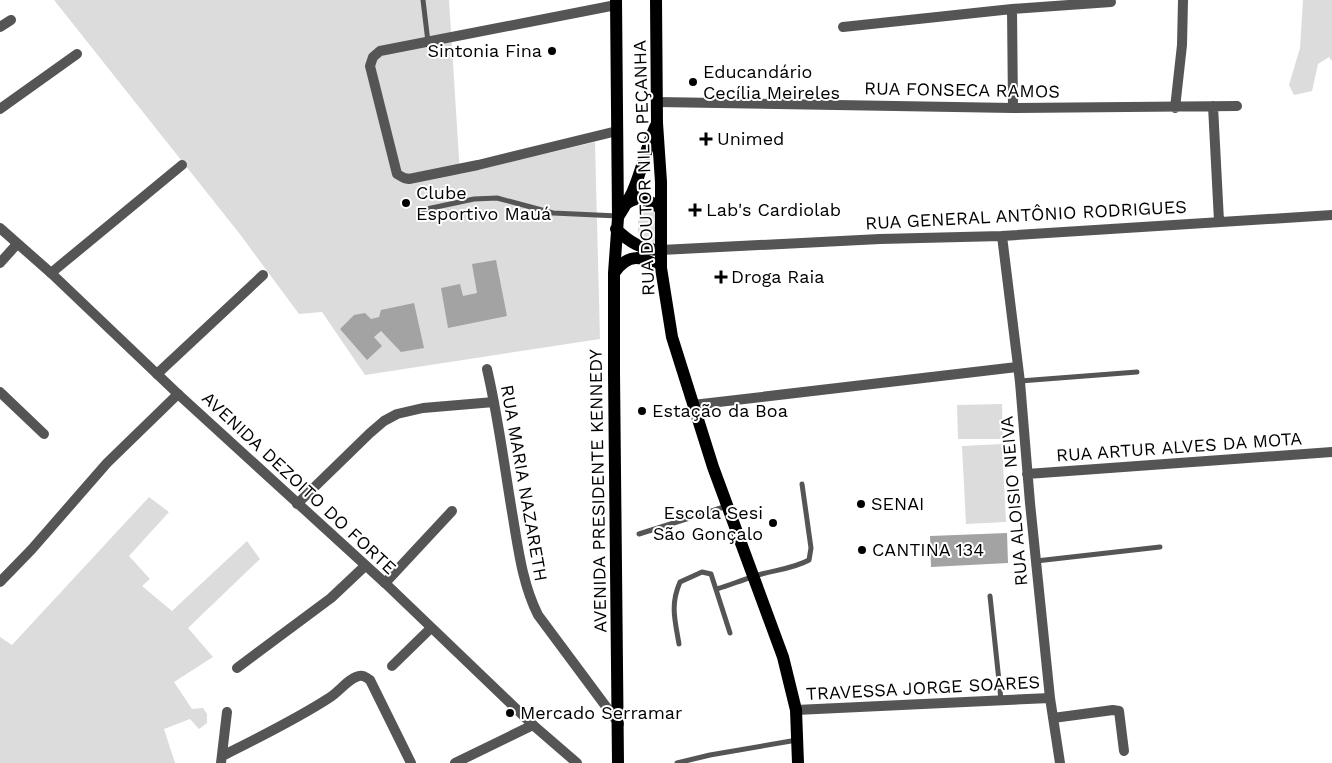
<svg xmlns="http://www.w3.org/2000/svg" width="1332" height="763" font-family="'Work Sans',sans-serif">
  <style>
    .green { fill: #dcdcdc }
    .water { fill: #a3a3a3 }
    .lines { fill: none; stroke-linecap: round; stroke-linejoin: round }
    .service { stroke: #555; stroke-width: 5 }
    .minor { stroke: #555; stroke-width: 10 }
    .tertiary { stroke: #555; stroke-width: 10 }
    .primary { stroke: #000; stroke-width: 12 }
    .poi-dot { fill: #000; stroke: #fff; stroke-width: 2 }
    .labels { text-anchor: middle; stroke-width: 4; stroke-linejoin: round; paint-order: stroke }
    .poi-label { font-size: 18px; fill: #000; stroke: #fff; text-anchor: start }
    .street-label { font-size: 18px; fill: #000; stroke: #fff }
  </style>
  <rect width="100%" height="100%" fill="#fff"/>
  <path class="green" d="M54,0H449L460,174L595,142L600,339L365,375L322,312L299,314L239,233Z
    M1303,0H1332V61L1329,57L1318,64L1312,91L1294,95L1289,85L1300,48Z
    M638,203C642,205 647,205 650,207C661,215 660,238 652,246L642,244L638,236Z
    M1002,404L1003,439H958L957,405Z
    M1002,444L1006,522L966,524L962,446Z
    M149,497L169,512L129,556L150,579L142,586L172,611L247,541L260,559L188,628L213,657L174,682L192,709L203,708L207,714V723L199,729L190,719L164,729L175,763H0V637L12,645Z"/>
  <path class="water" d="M496,260L507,316L448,328L441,288L460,284L463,296L477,293L472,264Z
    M414,303L424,348L401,352L381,331L374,337L382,346L367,360L340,329L354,315L365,313L371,319L379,317L381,310Z
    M1007,533L1008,563L931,567L930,536Z"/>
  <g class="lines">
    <path class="service" d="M423,0L428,42
      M422,210L474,199L497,198L553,213L618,216
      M1020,381L1137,372
      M639,534L727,506
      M1036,561L1160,547
      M717,589C730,585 742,580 755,576C773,570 793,569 809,560L811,548L802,484
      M990,596L1001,700
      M679,644C675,620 670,605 680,582L702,572L711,574L730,633
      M677,763L710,755L797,740"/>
    <path class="minor" d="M616,5L380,51L373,57L370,66L397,174L404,178L409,179L478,165L617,131
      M1012,9L1013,108
      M0,27L11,20
      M843,27L1012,9L1111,2
      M657,102L1013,108L1237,106
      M1213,106L1219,221
      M1175,108L1182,45L1183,0
      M0,109L77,54
      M1002,236L1020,382L1030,503L1050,698L1060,763
      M661,250L880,239L1002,236L1332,215
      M0,263L17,244
      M51,273L182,165
      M487,369C498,416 504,464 512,512C518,547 522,583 538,615L619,724
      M157,374L263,275
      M0,392L44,434
      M693,405L1017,367
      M1027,474L1332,452
      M297,504L370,433L384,421L397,414L423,408L494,402
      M0,582L32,549L107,463L178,394
      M385,583L452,511
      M392,666L431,628
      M237,668L331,598L365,566
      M796,710L1050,698
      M1053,718L1113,710L1119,711L1124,751
      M222,756C258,738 295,720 329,698C339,692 346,681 356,677C362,674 366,677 370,680L411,763
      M221,763L227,712
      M455,763L533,725"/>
    <path class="tertiary" d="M0,228L51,273L178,394L385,583L533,725L577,763"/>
    <path class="primary" d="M616,0L618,218L614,273V373L618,763
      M656,0L657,123L661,182V268L672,337L713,467L783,657L796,710L798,763
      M626,204C639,194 649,200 661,209
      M618,217C623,209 628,201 632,193C642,171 646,147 656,125
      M616,229C629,242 642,250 661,250
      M614,273C629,252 642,256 661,268"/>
  </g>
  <g class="poi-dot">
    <circle cx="552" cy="51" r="5"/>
    <circle cx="693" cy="82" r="5"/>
    <path d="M703.5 131.5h5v5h5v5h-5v5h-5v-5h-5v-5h5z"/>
    <circle cx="406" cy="203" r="5"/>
    <path d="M692.5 202.5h5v5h5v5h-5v5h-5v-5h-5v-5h5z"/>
    <path d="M718.5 269.5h5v5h5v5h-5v5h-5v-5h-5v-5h5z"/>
    <circle cx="642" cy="411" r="5"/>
    <circle cx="861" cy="504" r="5"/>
    <circle cx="773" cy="523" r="5"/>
    <circle cx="862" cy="550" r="5"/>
    <circle cx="510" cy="713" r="5"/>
  </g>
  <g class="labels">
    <g class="poi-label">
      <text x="542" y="57" text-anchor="end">Sintonia Fina</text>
      <text x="703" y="78">Educandário<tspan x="703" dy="21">Cecília Meireles</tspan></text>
      <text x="717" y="145">Unimed</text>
      <text x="416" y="199">Clube<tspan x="416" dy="21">Esportivo Mauá</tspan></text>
      <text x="706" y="216">Lab's Cardiolab</text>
      <text x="731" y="283">Droga Raia</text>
      <text x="652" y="417">Estação da Boa</text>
      <text x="871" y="510">SENAI</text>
      <text x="763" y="519" text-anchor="end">Escola Sesi<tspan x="763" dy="21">São Gonçalo</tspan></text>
      <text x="872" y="556">CANTINA 134</text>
      <text x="520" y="719">Mercado Serramar</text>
    </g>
    <g class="street-label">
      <text transform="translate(962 90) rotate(1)" y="6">RUA FONSECA RAMOS</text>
      <text transform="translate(644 168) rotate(-92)" y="6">RUA DOUTOR NILO PEÇANHA</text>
      <text transform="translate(1026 215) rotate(-3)" y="6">RUA GENERAL ANTÔNIO RODRIGUES</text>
      <text transform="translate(1179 447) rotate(-4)" y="6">RUA ARTUR ALVES DA MOTA</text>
      <text transform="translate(299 483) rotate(43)" y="6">AVENIDA DEZOITO DO FORTE</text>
      <text transform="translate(524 483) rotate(80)" y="6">RUA MARIA NAZARETH</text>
      <text transform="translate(598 491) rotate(-91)" y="6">AVENIDA PRESIDENTE KENNEDY</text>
      <text transform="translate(1014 501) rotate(-95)" y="6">RUA ALOISIO NEIVA</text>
      <text transform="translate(923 688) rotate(-3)" y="6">TRAVESSA JORGE SOARES</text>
    </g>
  </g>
</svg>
